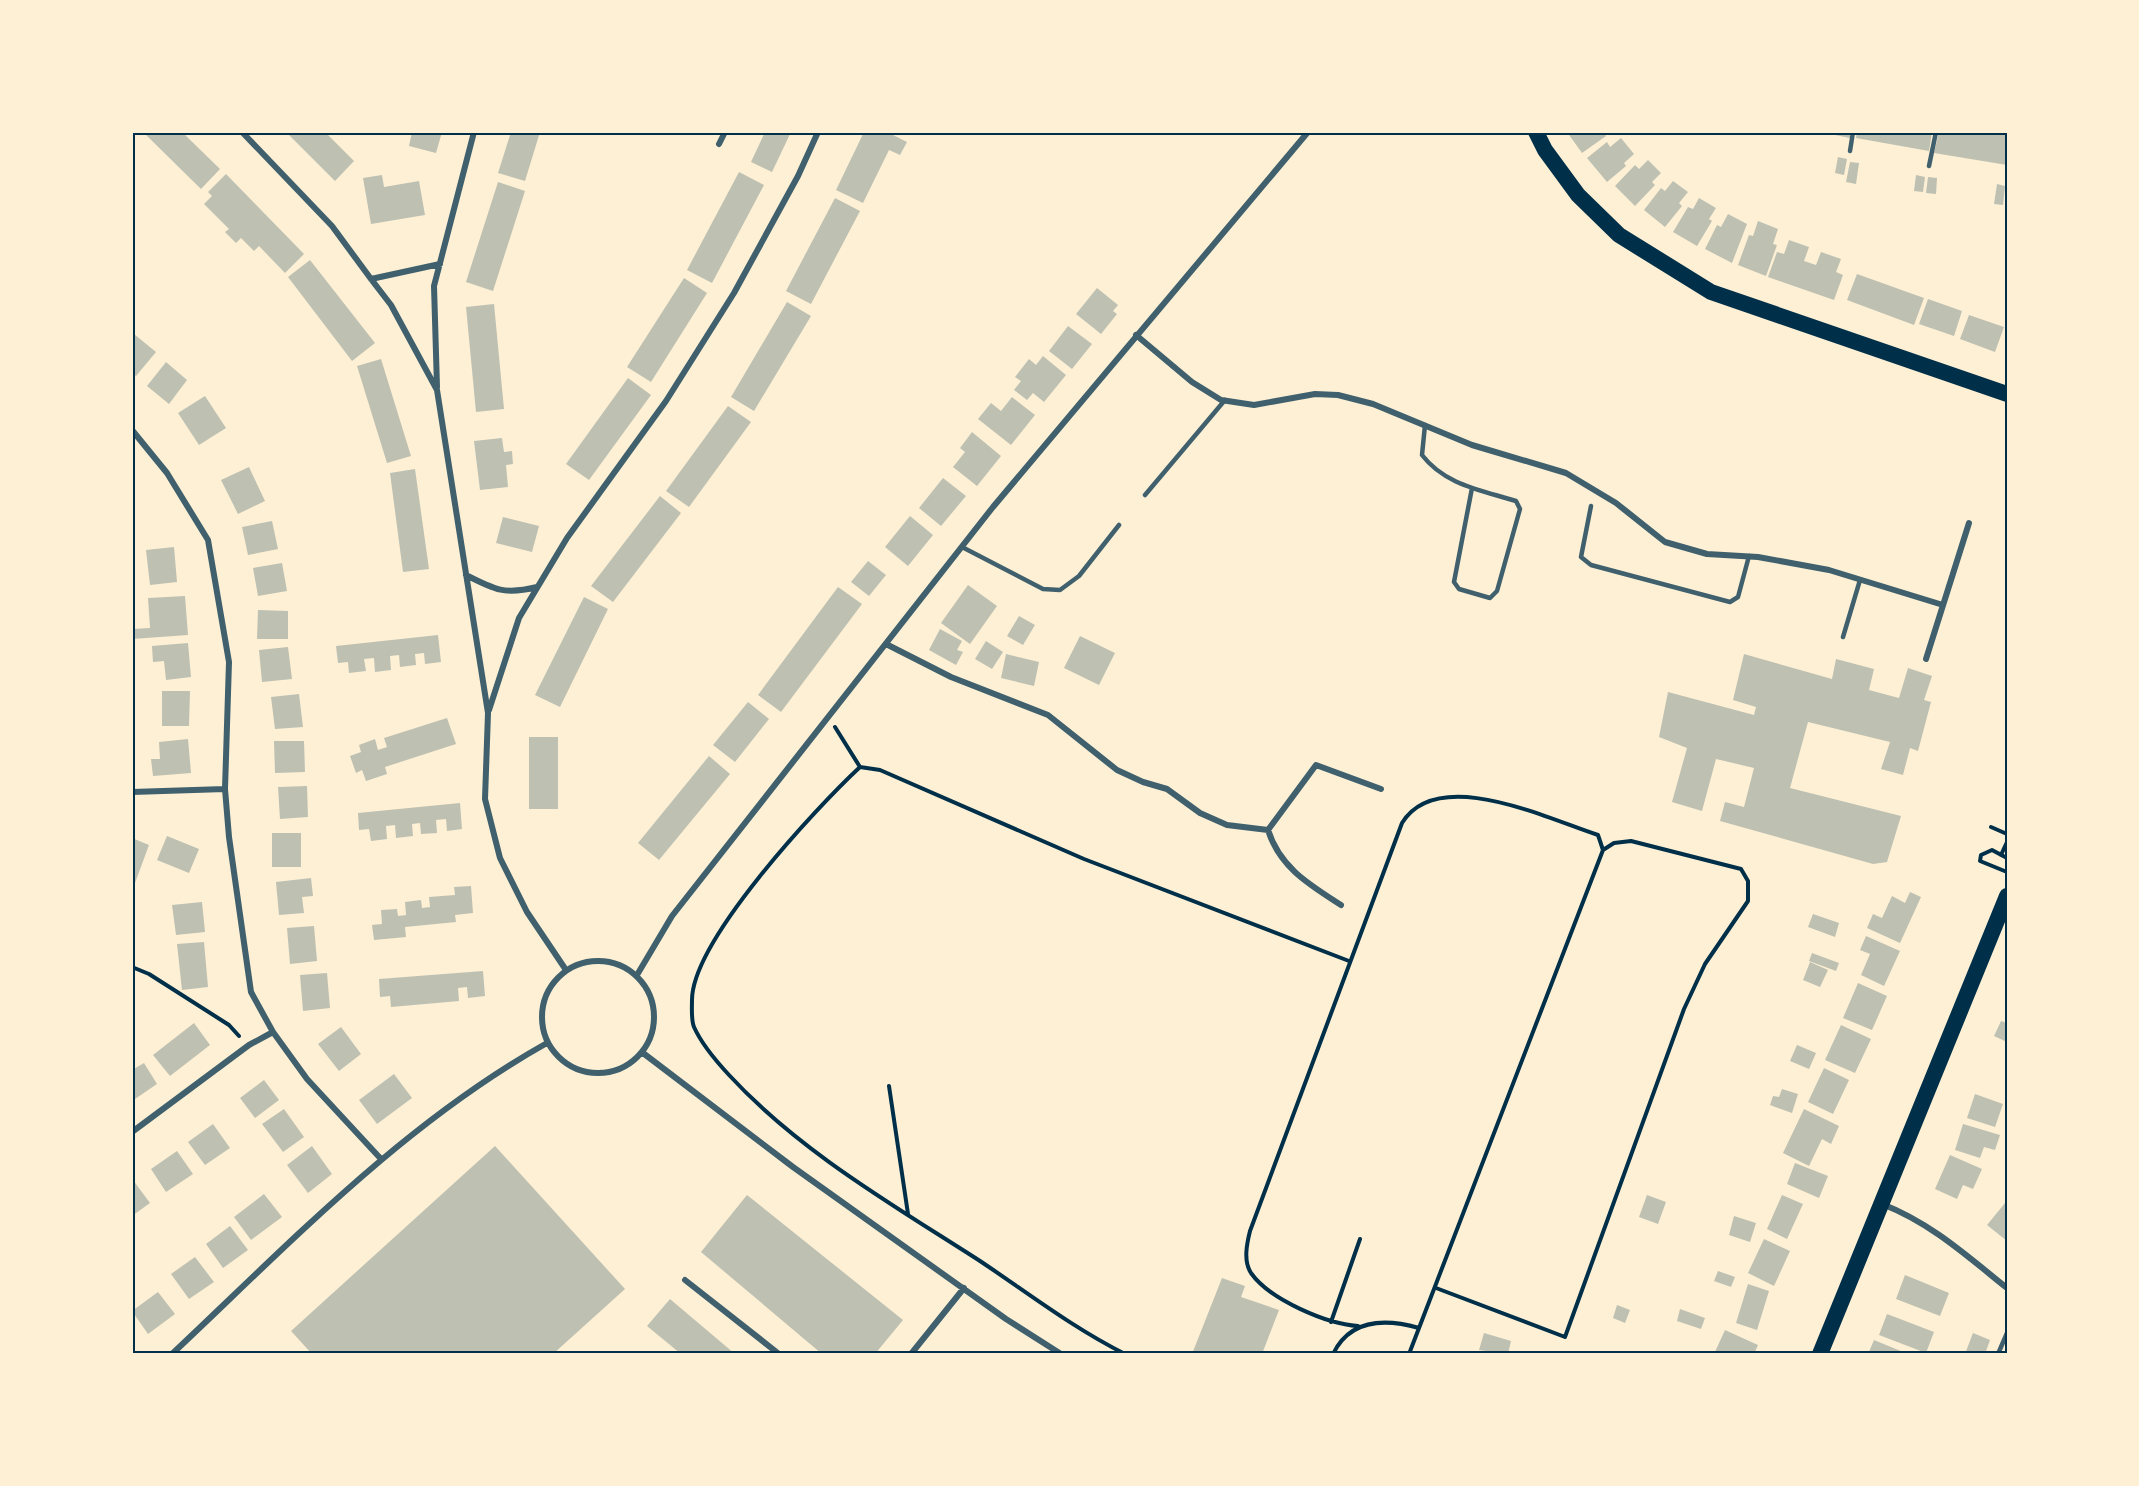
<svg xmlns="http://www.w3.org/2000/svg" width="2139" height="1486" font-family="Bitter,serif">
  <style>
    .building { fill: #bec0b2 }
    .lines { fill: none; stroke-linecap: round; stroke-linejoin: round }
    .path { stroke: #003049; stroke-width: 4 }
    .service { stroke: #3f606c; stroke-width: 4.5 }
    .minor { stroke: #3f606c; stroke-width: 6 }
    .trunk { stroke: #003049; stroke-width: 16 }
    .neatline { fill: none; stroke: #003049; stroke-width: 2 }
  </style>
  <rect width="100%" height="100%" fill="#fdf0d5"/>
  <path class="building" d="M143,132H182L220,169L201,189Z
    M286,132H325L354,161L335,181Z
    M412,132H442L436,153L409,146Z
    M511,132H540L525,181L498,173Z
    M765,132H791L772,172L751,162Z
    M864,132H894L893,135L907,142L900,155L889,150L863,203L836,190Z
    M1567,132H1603L1606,136L1582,153Z
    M1820,132H1851L1850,138Z
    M1857,132H1932L1929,151L1856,138Z
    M1939,132H1970L1982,135L1984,132L2005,135L2007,165L1934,153Z
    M1621,138L1634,154L1624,163L1626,166L1607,182L1587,158L1607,142L1610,147Z
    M1838,157L1847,159L1844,175L1835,173Z
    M1648,160L1661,173L1652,182L1655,185L1635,206L1615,186L1635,165L1639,169Z
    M1850,162L1859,163L1856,184L1846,182Z
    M739,172L764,185L712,283L687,270Z
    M226,174L304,254L285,273L259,246L254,251L241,238L236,243L225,232L229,229L204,204L212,196L208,192Z
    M382,175L384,187L419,181L425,215L371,224L363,178Z
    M1916,175L1925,177L1923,192L1914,191Z
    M1928,177L1937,178L1936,194L1926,193Z
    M1673,181L1688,192L1679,203L1682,206L1665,227L1644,210L1661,188L1665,191Z
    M498,182L525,191L493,291L466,282Z
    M1997,184L2005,186L2003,205L1994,204Z
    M835,198L860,211L811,304L786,291Z
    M1699,198L1716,208L1709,219L1712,221L1697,246L1673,232L1688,207L1693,209Z
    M1728,214L1747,224L1732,263L1705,249L1717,225L1721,227Z
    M1758,221L1778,229L1773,244L1777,245L1766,276L1738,265L1749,235L1753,236Z
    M1789,240L1809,247L1804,261L1816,265L1821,252L1841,259L1836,272L1843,275L1834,300L1768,277L1777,252L1784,254Z
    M310,260L375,343L352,361L288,277Z
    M1857,274L1924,298L1914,325L1847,300Z
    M684,278L707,293L651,382L627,367Z
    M1097,288L1118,305L1113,311L1117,314L1101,334L1076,314Z
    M1928,299L1962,311L1954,336L1919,324Z
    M787,302L811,316L754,411L731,397Z
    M494,304L504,409L476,412L466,307Z
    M1969,315L2004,327L1995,352L1960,339Z
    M1068,326L1092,344L1072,369L1049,351Z
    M134,334L156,352L136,376L132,373Z
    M1043,356L1066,375L1044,402L1033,393L1027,400L1014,390L1021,381L1015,377L1029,359L1036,365Z
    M381,359L411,456L387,463L357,366Z
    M166,362L187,380L169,404L147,386Z
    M628,378L651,395L589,480L566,464Z
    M205,396L226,428L199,445L178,413Z
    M1012,397L1035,415L1011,445L978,419L991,403L1001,411Z
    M728,406L751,422L689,507L666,491Z
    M972,432L1001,456L977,486L953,467L965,452L960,448Z
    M502,438L504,452L512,451L513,464L506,465L508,487L480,490L474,441Z
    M249,467L265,501L238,514L221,480Z
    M415,469L429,569L403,572L390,473Z
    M943,478L966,496L941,526L919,508Z
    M660,496L681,513L613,602L591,586Z
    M910,516L933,535L908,566L885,547Z
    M503,517L539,526L532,552L496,543Z
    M272,521L278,549L248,555L242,527Z
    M174,547L177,582L150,585L146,550Z
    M868,561L886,575L869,596L851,582Z
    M282,563L287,591L258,596L253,568Z
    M968,585L997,606L970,644L941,623Z
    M838,587L862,604L781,712L758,695Z
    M185,596L188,635L132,639V629L150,628L148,598Z
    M584,597L608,609L560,707L535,695Z
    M258,610L288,611V639H257Z
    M1019,616L1035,625L1023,645L1007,636Z
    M940,629L962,641L957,650L963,652L956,665L929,650Z
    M438,635L441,662L425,664L424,653L415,654L416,665L400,667L399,655L390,656L391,670L375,672L374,658L364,659L366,671L349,673L348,662L338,663L336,646Z
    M1080,636L1115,653L1099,685L1064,668Z
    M986,641L1003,652L992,669L975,659Z
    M188,643L191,677L166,680L164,661L153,662L152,646Z
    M288,647L292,679L262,682L259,650Z
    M1006,654L1039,662L1034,686L1001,678Z
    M1744,654L1832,679L1836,659L1874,669L1869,690L1899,698L1908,668L1932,676L1924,700L1931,702L1918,751L1910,748L1903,775L1881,769L1890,742L1808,722L1790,788L1901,816L1887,862L1873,864L1720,821L1725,802L1744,807L1754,768L1716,759L1702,811L1672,802L1687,748L1659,737L1668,692L1754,715L1756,707L1733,700Z
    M162,691H190L189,726H162Z
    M299,694L303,727L275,729L271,697Z
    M748,702L769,719L735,762L713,745Z
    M447,718L456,744L385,767L387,774L366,781L362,770L356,773L350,756L361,752L359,745L375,739L378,750L387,747L384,738Z
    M529,737H558V809H529Z
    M188,739L191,773L153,776L151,759H160L159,742Z
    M274,741H304L305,772L275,773Z
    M709,756L730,774L659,860L638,843Z
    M307,786L308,817L280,819L278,787Z
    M460,803L462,829L447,831L446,819L436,820L437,833L421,834L420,823L412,824L413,836L396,838L395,825L386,826L387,839L371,841L369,829L359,830L358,813Z
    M272,833H301V867H272Z
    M167,836L199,849L189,873L157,860Z
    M132,838L149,845L135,883L132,882Z
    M311,878L313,896L302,897L304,913L279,915L276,882Z
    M471,886L473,913L455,915L456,922L405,927L406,937L374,940L372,925L382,924L381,910L397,909L398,916L406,915L405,902L421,900L422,908L430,907L429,897L455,895L454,887Z
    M1910,892L1921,897L1900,943L1867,928L1873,914L1882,918L1892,896L1905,903Z
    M202,902L205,932L176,935L172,905Z
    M1813,914L1839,923L1835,937L1808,927Z
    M314,926L317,961L290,964L287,928Z
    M1866,936L1900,951L1884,986L1861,975L1870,954L1860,950Z
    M204,942L208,987L182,990L177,944Z
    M1812,953L1839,963L1836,971L1809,961Z
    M1810,962L1828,970L1820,987L1803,980Z
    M483,971L485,996L468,998L467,987L458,988L459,1001L391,1007L390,996L380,997L379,979Z
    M327,973L330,1008L303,1011L300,975Z
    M1858,983L1887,996L1872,1030L1843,1018Z
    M2001,1021L2007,1023V1042L1994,1036Z
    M194,1023L210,1045L170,1076L153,1055Z
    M1841,1025L1871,1039L1855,1073L1825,1060Z
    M341,1027L361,1054L339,1071L318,1044Z
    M1797,1045L1816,1053L1809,1069L1790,1061Z
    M144,1063L157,1084L132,1101V1070Z
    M1824,1068L1849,1080L1833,1114L1808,1102Z
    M394,1074L412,1098L377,1124L359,1100Z
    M264,1080L279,1100L255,1118L240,1098Z
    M1782,1089L1798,1094L1792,1113L1770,1105L1773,1096L1779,1097Z
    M1975,1094L2003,1104L1995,1127L1967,1118Z
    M284,1109L304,1137L283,1152L262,1124Z
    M1804,1109L1839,1126L1831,1144L1822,1139L1809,1166L1783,1153Z
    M213,1124L230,1148L205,1165L188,1142Z
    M1963,1124L2000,1135L1995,1150L1984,1147L1980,1158L1955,1150Z
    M312,1146L332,1174L308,1193L287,1165Z
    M495,1146L625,1289L553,1354H312L291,1331Z
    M177,1151L193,1174L166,1192L151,1169Z
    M1950,1155L1982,1169L1973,1189L1963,1185L1957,1199L1935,1189Z
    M1795,1163L1828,1176L1819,1198L1787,1184Z
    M133,1180L150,1203L132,1216V1181Z
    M264,1194L282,1217L251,1240L234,1217Z
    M747,1195L903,1320L875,1354H822L701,1252Z
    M1647,1195L1666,1202L1658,1224L1639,1217Z
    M1782,1195L1803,1204L1787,1239L1767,1229Z
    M2005,1203L2007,1204V1241L1987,1225Z
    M1734,1216L1756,1223L1750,1242L1729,1235Z
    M230,1226L248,1250L223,1268L206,1244Z
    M1764,1239L1790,1251L1774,1286L1748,1273Z
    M195,1257L214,1282L189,1299L171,1274Z
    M1718,1271L1735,1277L1731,1287L1714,1281Z
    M1905,1275L1949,1293L1940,1316L1896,1299Z
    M1222,1278L1245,1286L1241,1297L1279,1310L1262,1354H1192Z
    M1748,1284L1769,1291L1757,1330L1736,1323Z
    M158,1292L175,1314L148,1334L132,1311Z
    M670,1299L735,1354H681L647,1326Z
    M1617,1305L1630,1310L1625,1323L1613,1318Z
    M1680,1309L1705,1318L1701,1329L1677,1321Z
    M1887,1314L1934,1332L1926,1353L1879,1335Z
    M1725,1330L1758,1345L1754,1354H1714Z
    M1484,1333L1511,1341L1508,1354L1479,1350Z
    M1973,1333L1990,1340L1985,1354H1965Z
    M1874,1340L1908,1354H1868Z"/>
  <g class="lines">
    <path class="path" d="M835,727L860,767
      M1991,827L2007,834
      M2001,855L2007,842
      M2007,858L1992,850L1981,855L1980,861L2007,872
      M132,967L149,974L229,1025L239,1036
      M889,1086L908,1214
      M1331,1322L1360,1239
      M1358,1326C1327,1324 1270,1300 1251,1273C1243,1261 1247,1243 1250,1231L1402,823C1438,765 1548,819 1598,835L1603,850
      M1125,1354C1073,1328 1028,1293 980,1261C893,1205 799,1151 729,1075C716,1061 702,1045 694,1027C691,1020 692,1008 692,1000C692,941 816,808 860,767L880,770L1084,859L1349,961
      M1333,1354C1350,1319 1384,1318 1419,1328
      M1409,1354L1603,850L1614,843L1631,841L1741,869L1748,881V901L1705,964L1684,1009L1565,1337L1436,1288"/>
    <path class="service" d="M1850,151L1853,132
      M1929,166L1936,132
      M1425,425L1422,455C1445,485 1481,490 1516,501L1520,509L1497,591L1490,598L1459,589L1454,582L1472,488
      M1145,495L1225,400
      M1591,506L1581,557L1591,565L1730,602L1738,597L1749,556
      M962,547L1043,589L1060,590L1079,576L1119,525
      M1843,637L1860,580
      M1998,1354L2007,1333"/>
    <path class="minor" d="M242,132L332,226L371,279L391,305L437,390L488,713L485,799L500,858L527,912L566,970
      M719,144L725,132
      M371,279L440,264
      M1136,335L1192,382L1221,400L1254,405L1315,394L1338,395L1373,404L1472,445L1566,473L1616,503L1665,542L1707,554L1758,557L1829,570L1943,605
      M437,387L434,286L474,132
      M132,430L167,473L208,540L229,662L225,789L229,837L251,992L273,1032L307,1079L381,1159
      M466,575C495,590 505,595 537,587
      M886,644L951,677L1048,715L1117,770L1143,782L1167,789L1200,813L1227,825L1268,830L1316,765L1381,789
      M1926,659L1969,523
      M489,710L519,618L567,538L666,401L734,293L798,176L818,132
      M132,792L225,789
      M1268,830C1280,868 1310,885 1341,905
      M542 1017a56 56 0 1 1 112 0a56 56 0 1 1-112 0Z
      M637,975L672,916L993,507L1308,132
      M643,1053L793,1167L1006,1319L1061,1354
      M132,1132L249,1045L273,1032
      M1882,1204C1931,1223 1967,1256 2007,1288
      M685,1280L779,1354
      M172,1354C290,1243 404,1123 547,1043
      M911,1354L964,1288"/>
    <path class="trunk" d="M1536,132L1545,150L1578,195L1619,235L1711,292L2007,394
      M1820,1354L2007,896"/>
  </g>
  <rect width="2139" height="1486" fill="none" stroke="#fdf0d5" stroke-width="267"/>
  <rect x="134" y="134" width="1872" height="1218" class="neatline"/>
</svg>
